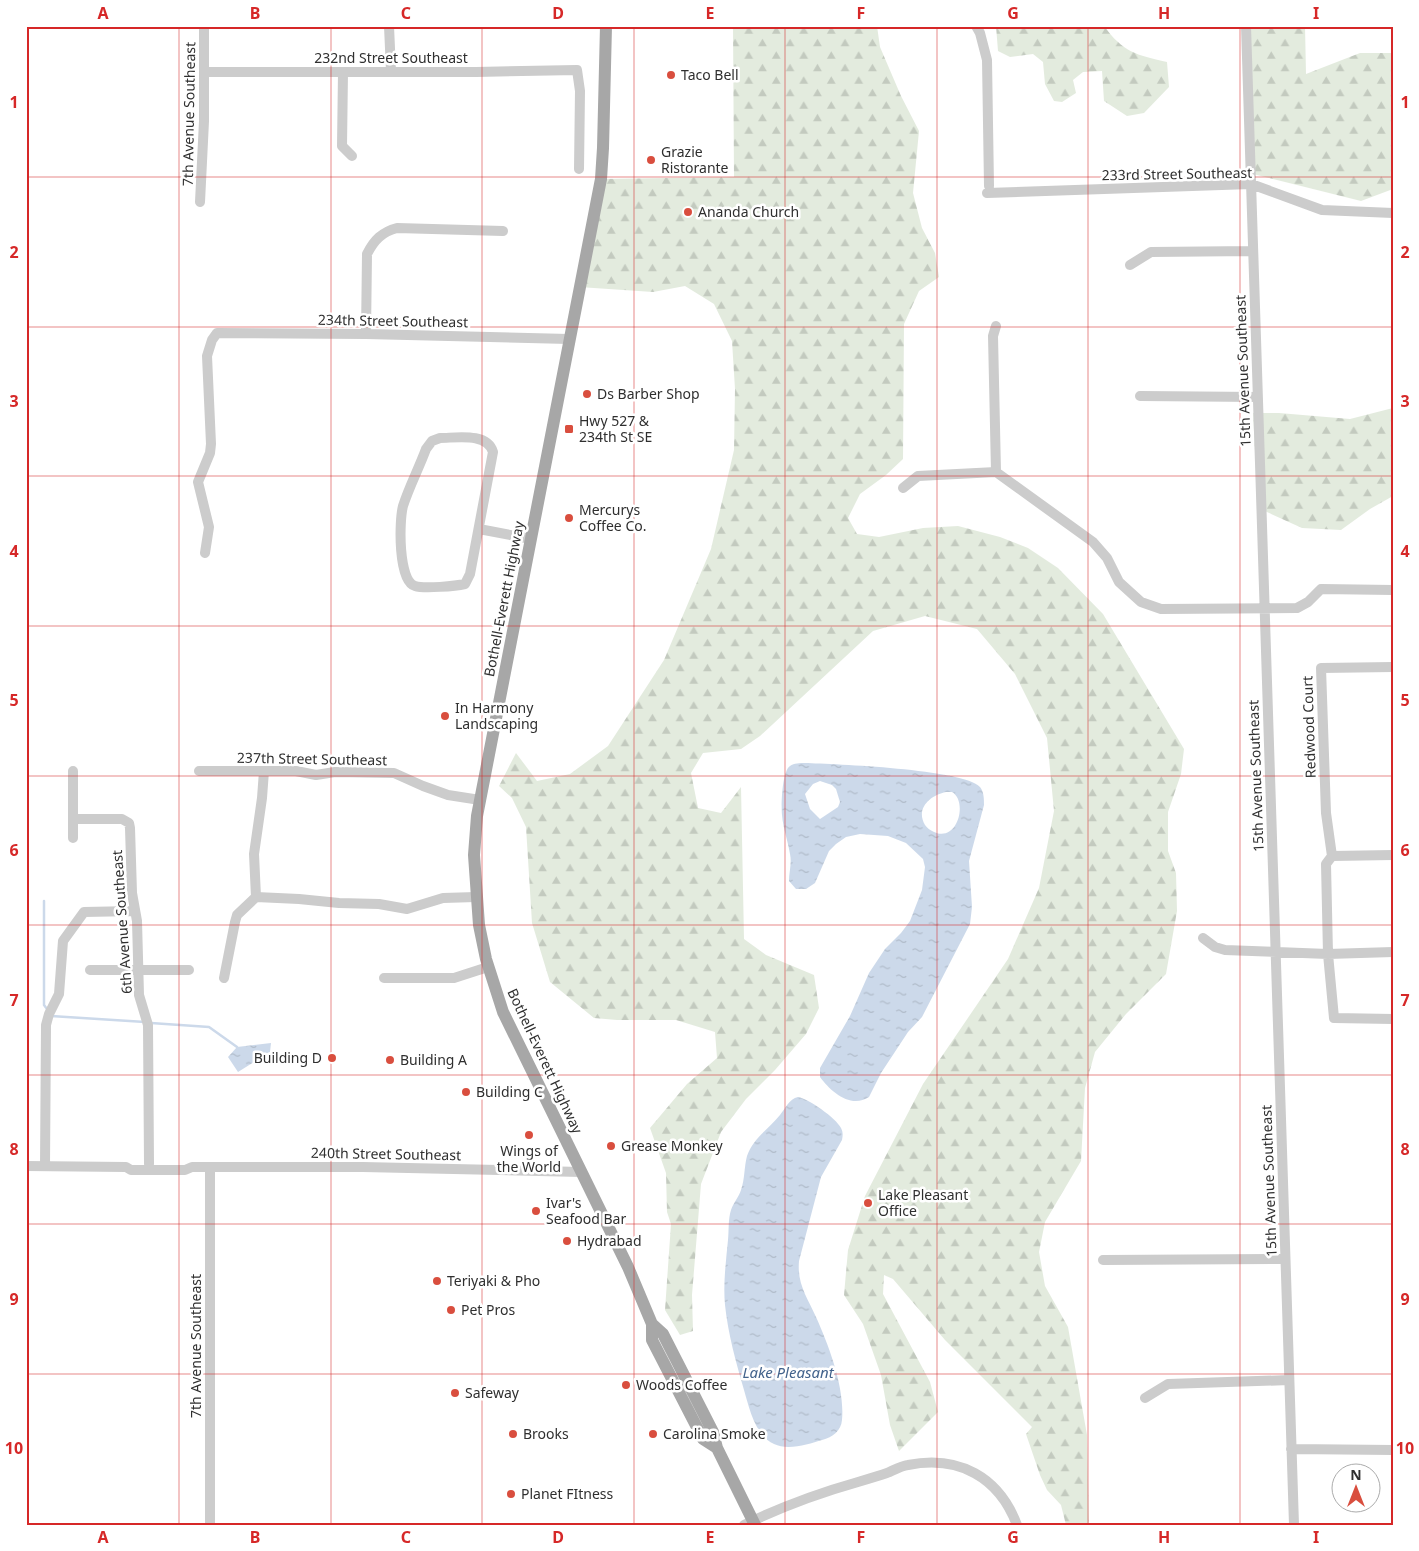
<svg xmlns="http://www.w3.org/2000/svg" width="1419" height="1551" font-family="'Noto Sans',sans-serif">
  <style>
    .forest { fill: url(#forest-firs) }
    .water { fill: url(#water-ripples); fill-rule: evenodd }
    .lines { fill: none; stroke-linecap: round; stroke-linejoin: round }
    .stream { stroke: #ccd9ea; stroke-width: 2.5 }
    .minor { stroke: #ccc; stroke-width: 10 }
    .major { stroke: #a7a7a7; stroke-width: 12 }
    .grid { fill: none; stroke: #d62828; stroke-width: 1; stroke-opacity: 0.55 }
    .poi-dot { fill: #d94e3e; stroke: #fff; stroke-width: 2 }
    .labels { text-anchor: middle; stroke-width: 5; stroke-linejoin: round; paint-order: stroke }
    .street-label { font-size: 14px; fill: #2f2f2f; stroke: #fff }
    .poi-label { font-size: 14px; fill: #2f2f2f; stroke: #fff; text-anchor: start }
    .water-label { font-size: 15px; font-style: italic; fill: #43638c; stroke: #fff }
    .neatline { fill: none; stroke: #d62828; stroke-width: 2 }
    .grid-label { font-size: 16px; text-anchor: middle; font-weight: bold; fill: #d62828 }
  </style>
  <defs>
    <pattern id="forest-firs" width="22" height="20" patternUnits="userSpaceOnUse" patternTransform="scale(1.25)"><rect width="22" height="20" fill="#e3ebde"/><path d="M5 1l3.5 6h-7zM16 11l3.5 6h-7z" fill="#c3cabf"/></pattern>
    <pattern id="water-ripples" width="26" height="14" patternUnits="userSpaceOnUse" patternTransform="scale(1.25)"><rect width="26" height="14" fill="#ccd9ea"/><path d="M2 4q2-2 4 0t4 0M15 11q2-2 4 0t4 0" fill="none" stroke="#b0bbc9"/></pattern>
  </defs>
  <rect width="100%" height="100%" fill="#fff"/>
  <path class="forest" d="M733,26H877L880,47L901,96L919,131L913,193L922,228L935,253L939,277L919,291L904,324L903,459L886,475L860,494L848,518L857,534L879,537L923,528L958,526L1000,537L1028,548L1058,568L1103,614L1184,749L1181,774L1168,812V851L1176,873L1177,911L1166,974L1126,1014L1095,1052L1085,1088L1081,1161L1045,1222L1039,1252L1045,1286L1068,1327L1087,1435L1089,1525H1066L1061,1505L1047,1490L1040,1475L1026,1434L1032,1427L945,1340L893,1279L884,1275L883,1294L930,1382L938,1412L899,1451L890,1425L881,1375L863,1324L844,1295L848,1250L865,1196L923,1084L1008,959L1039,888L1054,811L1047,738L1015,674L977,629L925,616L873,631L760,736L741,749L703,753L691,773L698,808L721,813L741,787L744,939L766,955L814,975L819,1008L806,1034L775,1070L746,1099L721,1132L701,1184L692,1295L693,1331L680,1335L665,1310L671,1224L667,1212L666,1173L650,1128L687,1084L717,1058L715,1032L676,1020H617L594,1018L550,982L532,923L526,827L512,798L499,786L516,753L537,781L570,774L608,746L664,660L711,549L734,450L735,389L732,341L714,304L685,286L653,292L579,287L601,179L734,177Z
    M996,26H1104C1123,52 1136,55 1167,62L1169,87L1144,113L1127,116L1104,101L1102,71L1083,72L1073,80L1076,93L1062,102L1054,101L1045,84L1043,62L1033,54L1010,57L998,51Z
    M1247,26H1305L1306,74L1360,53H1393V189L1361,201L1253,174Z
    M1393,408V496L1370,509L1341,530L1302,528L1258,508L1253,413H1279L1350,419Z"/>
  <path class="water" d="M805,763C834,764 964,769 980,787C984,792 984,799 984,805L969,861L972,907L970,924L922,1017L908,1032L881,1073L869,1097C851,1109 831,1092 820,1077V1068L850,1016L869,973L885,949L901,933L910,921L922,890L925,867L923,859L906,843L888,836L860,834L846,837L836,844L829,851L815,883L806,889H796L789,881C789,872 792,863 790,854C788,841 783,828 782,815C781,806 782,771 790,766C794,763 800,763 805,763ZM820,781L832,785L836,789L840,802L838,807L820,819L810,809L805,794L813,784ZM946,792H952C968,801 958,843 934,832C930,830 927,828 925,825C915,808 931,795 946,792Z
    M271,1043L270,1052L238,1072L228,1057L237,1047Z
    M798,1097C809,1099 836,1118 841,1128C843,1132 843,1135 842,1140L821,1177L799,1261C797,1284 807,1297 816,1317C829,1346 845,1388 842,1420C841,1431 833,1437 822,1440C809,1444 788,1451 774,1444C755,1436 749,1407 744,1390C736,1362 728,1334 725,1305C723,1283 726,1261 728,1240C729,1231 728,1219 731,1210C733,1203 739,1197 741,1190C745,1179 744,1167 747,1156C753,1138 768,1130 780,1115C785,1109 789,1099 798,1097Z"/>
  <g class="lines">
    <path class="stream" d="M44,901V1005L47,1009
      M51,1016L145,1022
      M151,1023L209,1027L237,1047"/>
    <path class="minor" d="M389,26L391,71
      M976,26L980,33L987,60L989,186
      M1246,26L1294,1525
      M204,72H476L577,70L580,91L579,169
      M343,72L342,146L352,156
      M987,193L1251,184L1322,210L1393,213
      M200,202L204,121V26
      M1130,265L1151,252L1253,251
      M996,326L993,336L996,472
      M366,334L367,254C374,240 382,232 397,228L503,231
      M1140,396L1258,397
      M440,438C456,438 487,432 493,452L470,574L465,584C456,586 424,589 415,586C398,581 399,521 403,506C409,487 419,468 426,449L432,441Z
      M996,472L1093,542L1107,558L1119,582L1141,602L1161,609L1297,608L1308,602L1321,589L1393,590
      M903,488L918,476L996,472
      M479,529L531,539
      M205,553L209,527L198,482L210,453L211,444L207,356L212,340L217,333L366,334L569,339
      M73,771V838
      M199,771H296L316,775L335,772L394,773L423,786L448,795L480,800
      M73,819H122L129,823L130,828L132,893L137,921L139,995L148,1025L149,1164
      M1332,856L1326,813L1321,668L1393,667
      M1332,856L1326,864L1328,954L1334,1018L1393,1019
      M1332,856L1393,855
      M256,897L299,899L339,903L379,904L407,909L443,898L476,897
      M1203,938L1215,947L1225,950L1328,954L1393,952
      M90,970H189
      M224,978L235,922L237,915L256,897L254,854L262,798L264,771
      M384,978H454L488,967
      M26,1166L126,1167L131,1170H185L192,1167H363L581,1172
      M45,1166L46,1025L49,1014L59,994L63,941L84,912L135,911
      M210,1167V1525
      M1103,1260L1285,1259
      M1145,1398L1168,1384L1289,1380
      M1291,1449L1393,1450
      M744,1525C781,1507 819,1493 858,1482C868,1479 878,1476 887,1473C894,1470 901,1466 908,1465C959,1455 999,1477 1017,1525"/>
    <path class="major" d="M606,26L603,148L601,179L477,816L474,855L479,925L486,959L503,1012L628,1267L652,1324V1340L703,1439L717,1448
      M652,1324L663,1334L713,1432L717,1448L755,1525"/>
  </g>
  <path class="grid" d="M179,26V1525M331,26V1525M482,26V1525M634,26V1525M785,26V1525M937,26V1525M1088,26V1525M1240,26V1525M26,177H1393M26,327H1393M26,476H1393M26,626H1393M26,776H1393M26,925H1393M26,1075H1393M26,1224H1393M26,1374H1393"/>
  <g class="poi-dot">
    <circle cx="671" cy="75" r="5"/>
    <circle cx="651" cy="160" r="5"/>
    <circle cx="688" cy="212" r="5"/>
    <circle cx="587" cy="394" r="5"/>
    <rect x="564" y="424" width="10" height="10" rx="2.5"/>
    <circle cx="569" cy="518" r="5"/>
    <circle cx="445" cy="716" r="5"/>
    <circle cx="332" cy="1058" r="5"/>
    <circle cx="390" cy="1060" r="5"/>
    <circle cx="466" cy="1092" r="5"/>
    <circle cx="529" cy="1135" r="5"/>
    <circle cx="611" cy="1146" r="5"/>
    <circle cx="868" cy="1203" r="5"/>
    <circle cx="536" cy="1211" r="5"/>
    <circle cx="567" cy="1241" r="5"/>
    <circle cx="437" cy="1281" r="5"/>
    <circle cx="451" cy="1310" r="5"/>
    <circle cx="626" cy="1385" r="5"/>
    <circle cx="455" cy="1393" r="5"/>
    <circle cx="513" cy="1434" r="5"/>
    <circle cx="653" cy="1434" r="5"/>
    <circle cx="511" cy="1494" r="5"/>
  </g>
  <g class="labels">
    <g class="street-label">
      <text x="391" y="63">232nd Street Southeast</text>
      <text transform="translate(189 114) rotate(-89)" y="5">7th Avenue Southeast</text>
      <text transform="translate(1177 174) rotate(-1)" y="5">233rd Street Southeast</text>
      <text transform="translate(393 321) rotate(1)" y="5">234th Street Southeast</text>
      <text transform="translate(1243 371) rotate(-92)" y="5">15th Avenue Southeast</text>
      <text transform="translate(504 599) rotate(-79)" y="5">Bothell-Everett Highway</text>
      <text transform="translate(1309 727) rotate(-92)" y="5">Redwood Court</text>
      <text transform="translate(312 759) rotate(1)" y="5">237th Street Southeast</text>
      <text transform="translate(1256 776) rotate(-92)" y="5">15th Avenue Southeast</text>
      <text transform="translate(122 922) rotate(-94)" y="5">6th Avenue Southeast</text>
      <text transform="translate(545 1061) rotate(65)" y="5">Bothell-Everett Highway</text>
      <text transform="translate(386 1154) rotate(1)" y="5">240th Street Southeast</text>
      <text transform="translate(1269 1181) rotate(-92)" y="5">15th Avenue Southeast</text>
      <text transform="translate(196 1346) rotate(-90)" y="5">7th Avenue Southeast</text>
    </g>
    <g class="poi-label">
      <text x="681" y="80">Taco Bell</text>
      <text x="661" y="157">Grazie<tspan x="661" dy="16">Ristorante</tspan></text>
      <text x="698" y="217">Ananda Church</text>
      <text x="597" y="399">Ds Barber Shop</text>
      <text x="579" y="426">Hwy 527 &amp;<tspan x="579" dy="16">234th St SE</tspan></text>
      <text x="579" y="515">Mercurys<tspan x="579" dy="16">Coffee Co.</tspan></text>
      <text x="455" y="713">In Harmony<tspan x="455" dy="16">Landscaping</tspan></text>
      <text x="322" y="1063" text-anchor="end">Building D</text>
      <text x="400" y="1065">Building A</text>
      <text x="476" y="1097">Building C</text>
      <text x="621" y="1151">Grease Monkey</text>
      <text x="529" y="1156" text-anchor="middle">Wings of<tspan x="529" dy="16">the World</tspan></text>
      <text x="878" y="1200">Lake Pleasant<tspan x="878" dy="16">Office</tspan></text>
      <text x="546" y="1208">Ivar's<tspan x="546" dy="16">Seafood Bar</tspan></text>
      <text x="577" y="1246">Hydrabad</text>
      <text x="447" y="1286">Teriyaki &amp; Pho</text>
      <text x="461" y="1315">Pet Pros</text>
      <text x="636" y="1390">Woods Coffee</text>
      <text x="465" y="1398">Safeway</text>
      <text x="523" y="1439">Brooks</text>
      <text x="663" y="1439">Carolina Smoke</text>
      <text x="521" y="1499">Planet FItness</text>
    </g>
    <g class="water-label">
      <text x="788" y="1378">Lake Pleasant</text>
    </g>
  </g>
  <rect width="1419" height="1551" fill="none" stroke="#ffffff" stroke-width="55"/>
  <g transform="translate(1356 1488)"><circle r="24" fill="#ffffff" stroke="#acacac"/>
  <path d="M0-4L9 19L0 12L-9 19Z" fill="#d94e3e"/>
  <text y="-8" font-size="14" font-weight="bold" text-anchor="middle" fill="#2f2f2f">N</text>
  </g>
  <rect x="28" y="28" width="1364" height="1496" class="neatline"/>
  <g class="grid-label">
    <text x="103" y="19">A</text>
    <text x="255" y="19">B</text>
    <text x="406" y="19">C</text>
    <text x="558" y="19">D</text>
    <text x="710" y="19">E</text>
    <text x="861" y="19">F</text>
    <text x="1013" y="19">G</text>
    <text x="1164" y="19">H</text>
    <text x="1316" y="19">I</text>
    <text x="14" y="108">1</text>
    <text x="1405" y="108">1</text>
    <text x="14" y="258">2</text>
    <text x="1405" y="258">2</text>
    <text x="14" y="407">3</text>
    <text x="1405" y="407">3</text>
    <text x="14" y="557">4</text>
    <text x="1405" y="557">4</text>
    <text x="14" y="706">5</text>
    <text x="1405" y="706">5</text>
    <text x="14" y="856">6</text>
    <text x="1405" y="856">6</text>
    <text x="14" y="1006">7</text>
    <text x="1405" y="1006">7</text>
    <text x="14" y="1155">8</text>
    <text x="1405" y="1155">8</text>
    <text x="14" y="1305">9</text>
    <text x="1405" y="1305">9</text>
    <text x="14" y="1454">10</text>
    <text x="1405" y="1454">10</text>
    <text x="103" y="1543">A</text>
    <text x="255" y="1543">B</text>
    <text x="406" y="1543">C</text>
    <text x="558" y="1543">D</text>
    <text x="710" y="1543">E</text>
    <text x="861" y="1543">F</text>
    <text x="1013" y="1543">G</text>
    <text x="1164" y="1543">H</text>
    <text x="1316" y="1543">I</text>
  </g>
</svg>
